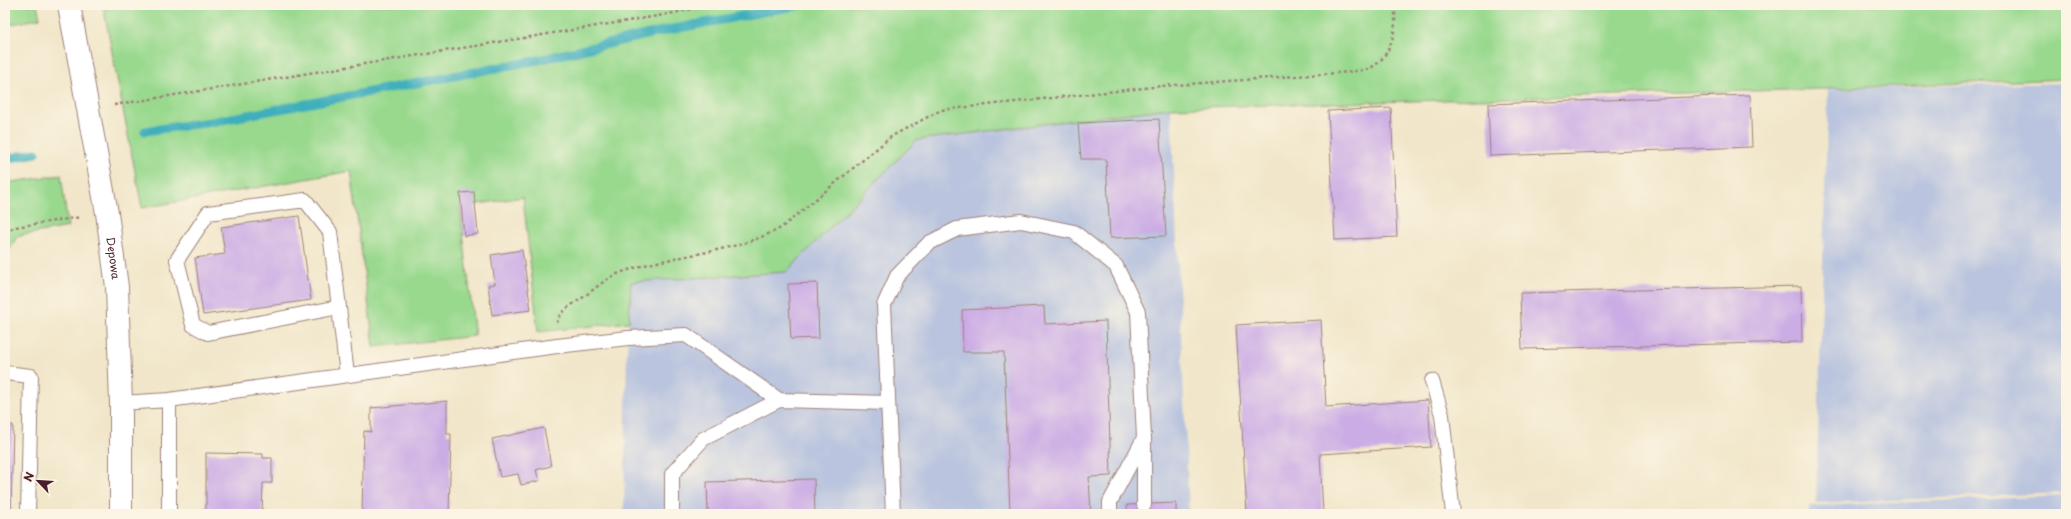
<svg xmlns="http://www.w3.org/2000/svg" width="2071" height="519" font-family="'Playpen Sans',sans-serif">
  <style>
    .industrial { fill: #bac4de }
    .green { fill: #99d98e; stroke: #727c5c }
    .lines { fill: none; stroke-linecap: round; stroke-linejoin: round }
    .stream { stroke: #40afbc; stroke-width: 9 }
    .building { fill: #cbace5 }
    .service-casing { stroke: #9e827a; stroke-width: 16 }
    .minor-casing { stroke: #9e827a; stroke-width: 24 }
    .path { stroke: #9e827a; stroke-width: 2.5; stroke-dasharray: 3 3; stroke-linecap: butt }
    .service { stroke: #fff; stroke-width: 14 }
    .minor { stroke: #fff; stroke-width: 22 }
    .labels { text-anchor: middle; stroke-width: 4; stroke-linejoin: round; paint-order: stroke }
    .street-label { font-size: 11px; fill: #4a1f2b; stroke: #fcf5e5 }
  </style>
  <rect width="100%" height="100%" fill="#fcf5e5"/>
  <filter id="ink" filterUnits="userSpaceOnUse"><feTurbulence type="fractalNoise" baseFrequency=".025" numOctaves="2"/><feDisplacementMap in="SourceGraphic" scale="8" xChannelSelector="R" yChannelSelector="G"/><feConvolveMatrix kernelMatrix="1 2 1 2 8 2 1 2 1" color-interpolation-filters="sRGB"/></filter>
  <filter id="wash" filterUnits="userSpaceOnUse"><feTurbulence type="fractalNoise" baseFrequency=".012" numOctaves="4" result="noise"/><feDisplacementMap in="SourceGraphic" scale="16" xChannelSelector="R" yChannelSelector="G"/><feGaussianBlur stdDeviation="0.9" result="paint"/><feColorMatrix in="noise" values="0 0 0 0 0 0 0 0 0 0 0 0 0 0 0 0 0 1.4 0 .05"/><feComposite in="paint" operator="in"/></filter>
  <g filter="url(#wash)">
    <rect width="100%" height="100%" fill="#f1e6c9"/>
    <path class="industrial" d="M2066,83V493L1816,503L1828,89Z
      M1171,108L1189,514H624L627,352L631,282L786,272L917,140Z
      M2066,496V514H1809V506Z"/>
    <path class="green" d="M5,5H37L40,18L5,26Z
      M103,5H2066V79L1821,89L1171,108L917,140L786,272L631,282L629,322L538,332L523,197L460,207L475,336L374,347L351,171L142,208Z
      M61,175L68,227L17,236L8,253L5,254V183Z"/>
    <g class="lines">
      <path class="stream" d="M145,131L211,122L538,60L663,31L799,5
        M5,159L36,153"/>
    </g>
    <g id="blocks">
      <path class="building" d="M1750,95L1752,147L1490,156L1488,104Z
        M1391,108L1397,237L1335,240L1328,111Z
        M1159,119L1166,236L1110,238L1106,159H1081L1078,123Z
        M474,192L478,234L464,236L460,193Z
        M299,216L311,300L203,315L195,258L225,254L221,227Z
        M522,250L531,310L492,315L488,285L495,284L491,255Z
        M817,283L819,338L791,339L788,284Z
        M1801,286L1802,342L1522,349L1520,293Z
        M1044,306L1045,324L1106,321L1111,476L1089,477L1091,514H1010L1004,352H963L962,310Z
        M1321,320L1326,407L1428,400L1431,447L1320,454L1323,514H1247L1236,325Z
        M447,401V434H451L449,514H362L364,431L371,432V408Z
        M5,425H13L11,514H5Z
        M544,428L551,466L536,470L539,481L521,485L518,474L500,477L492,439Z
        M206,453L263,454V458H272V483H263L262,514H206Z
        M814,479L815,514H708L707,482Z
        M1176,503V514H1127V505Z"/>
    </g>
  </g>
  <g filter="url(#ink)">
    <use href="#blocks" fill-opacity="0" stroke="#9e827a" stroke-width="1"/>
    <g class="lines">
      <g class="service-casing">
        <path id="service" d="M339,307L208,333L193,325L177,260L208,213L305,200L330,232L347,375
          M5,373L31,376L28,514
          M1432,381L1442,415L1453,514
          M169,400V514
          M121,403L169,400L557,346L628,338L686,335L779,400
          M672,514V474L703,439L779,400L888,403
          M893,514L884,305L897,276L929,243L957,229L1021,221L1074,232L1116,266L1138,312L1144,438V505
          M1110,514V502L1143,440"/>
      </g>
      <g class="minor-casing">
        <g id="minor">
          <path id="s1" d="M69,5L107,213L117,287L121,403V514"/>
        </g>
      </g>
      <path class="path" d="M114,105L658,16L713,5
        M5,232L15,227L81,217
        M557,323C559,312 570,306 579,300C591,292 604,280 617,274C671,253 727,256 781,228L892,136L941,110L1162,86L1350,72C1356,70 1367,71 1372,67C1392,56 1398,26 1394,5"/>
      <use href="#service" class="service"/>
      <use href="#minor" class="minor"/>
    </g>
  </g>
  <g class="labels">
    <g class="street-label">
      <text dy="4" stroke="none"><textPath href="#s1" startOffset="257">Depowa</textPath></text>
    </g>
  </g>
  <rect width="2071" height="519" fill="none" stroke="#fcf5e5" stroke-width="20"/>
  <g transform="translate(38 481) rotate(295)" stroke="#fcf5e5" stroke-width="3" paint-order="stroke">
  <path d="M0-3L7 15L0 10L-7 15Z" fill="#4a1f2b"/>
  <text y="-6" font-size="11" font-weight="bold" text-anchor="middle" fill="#4a1f2b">N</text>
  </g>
</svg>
